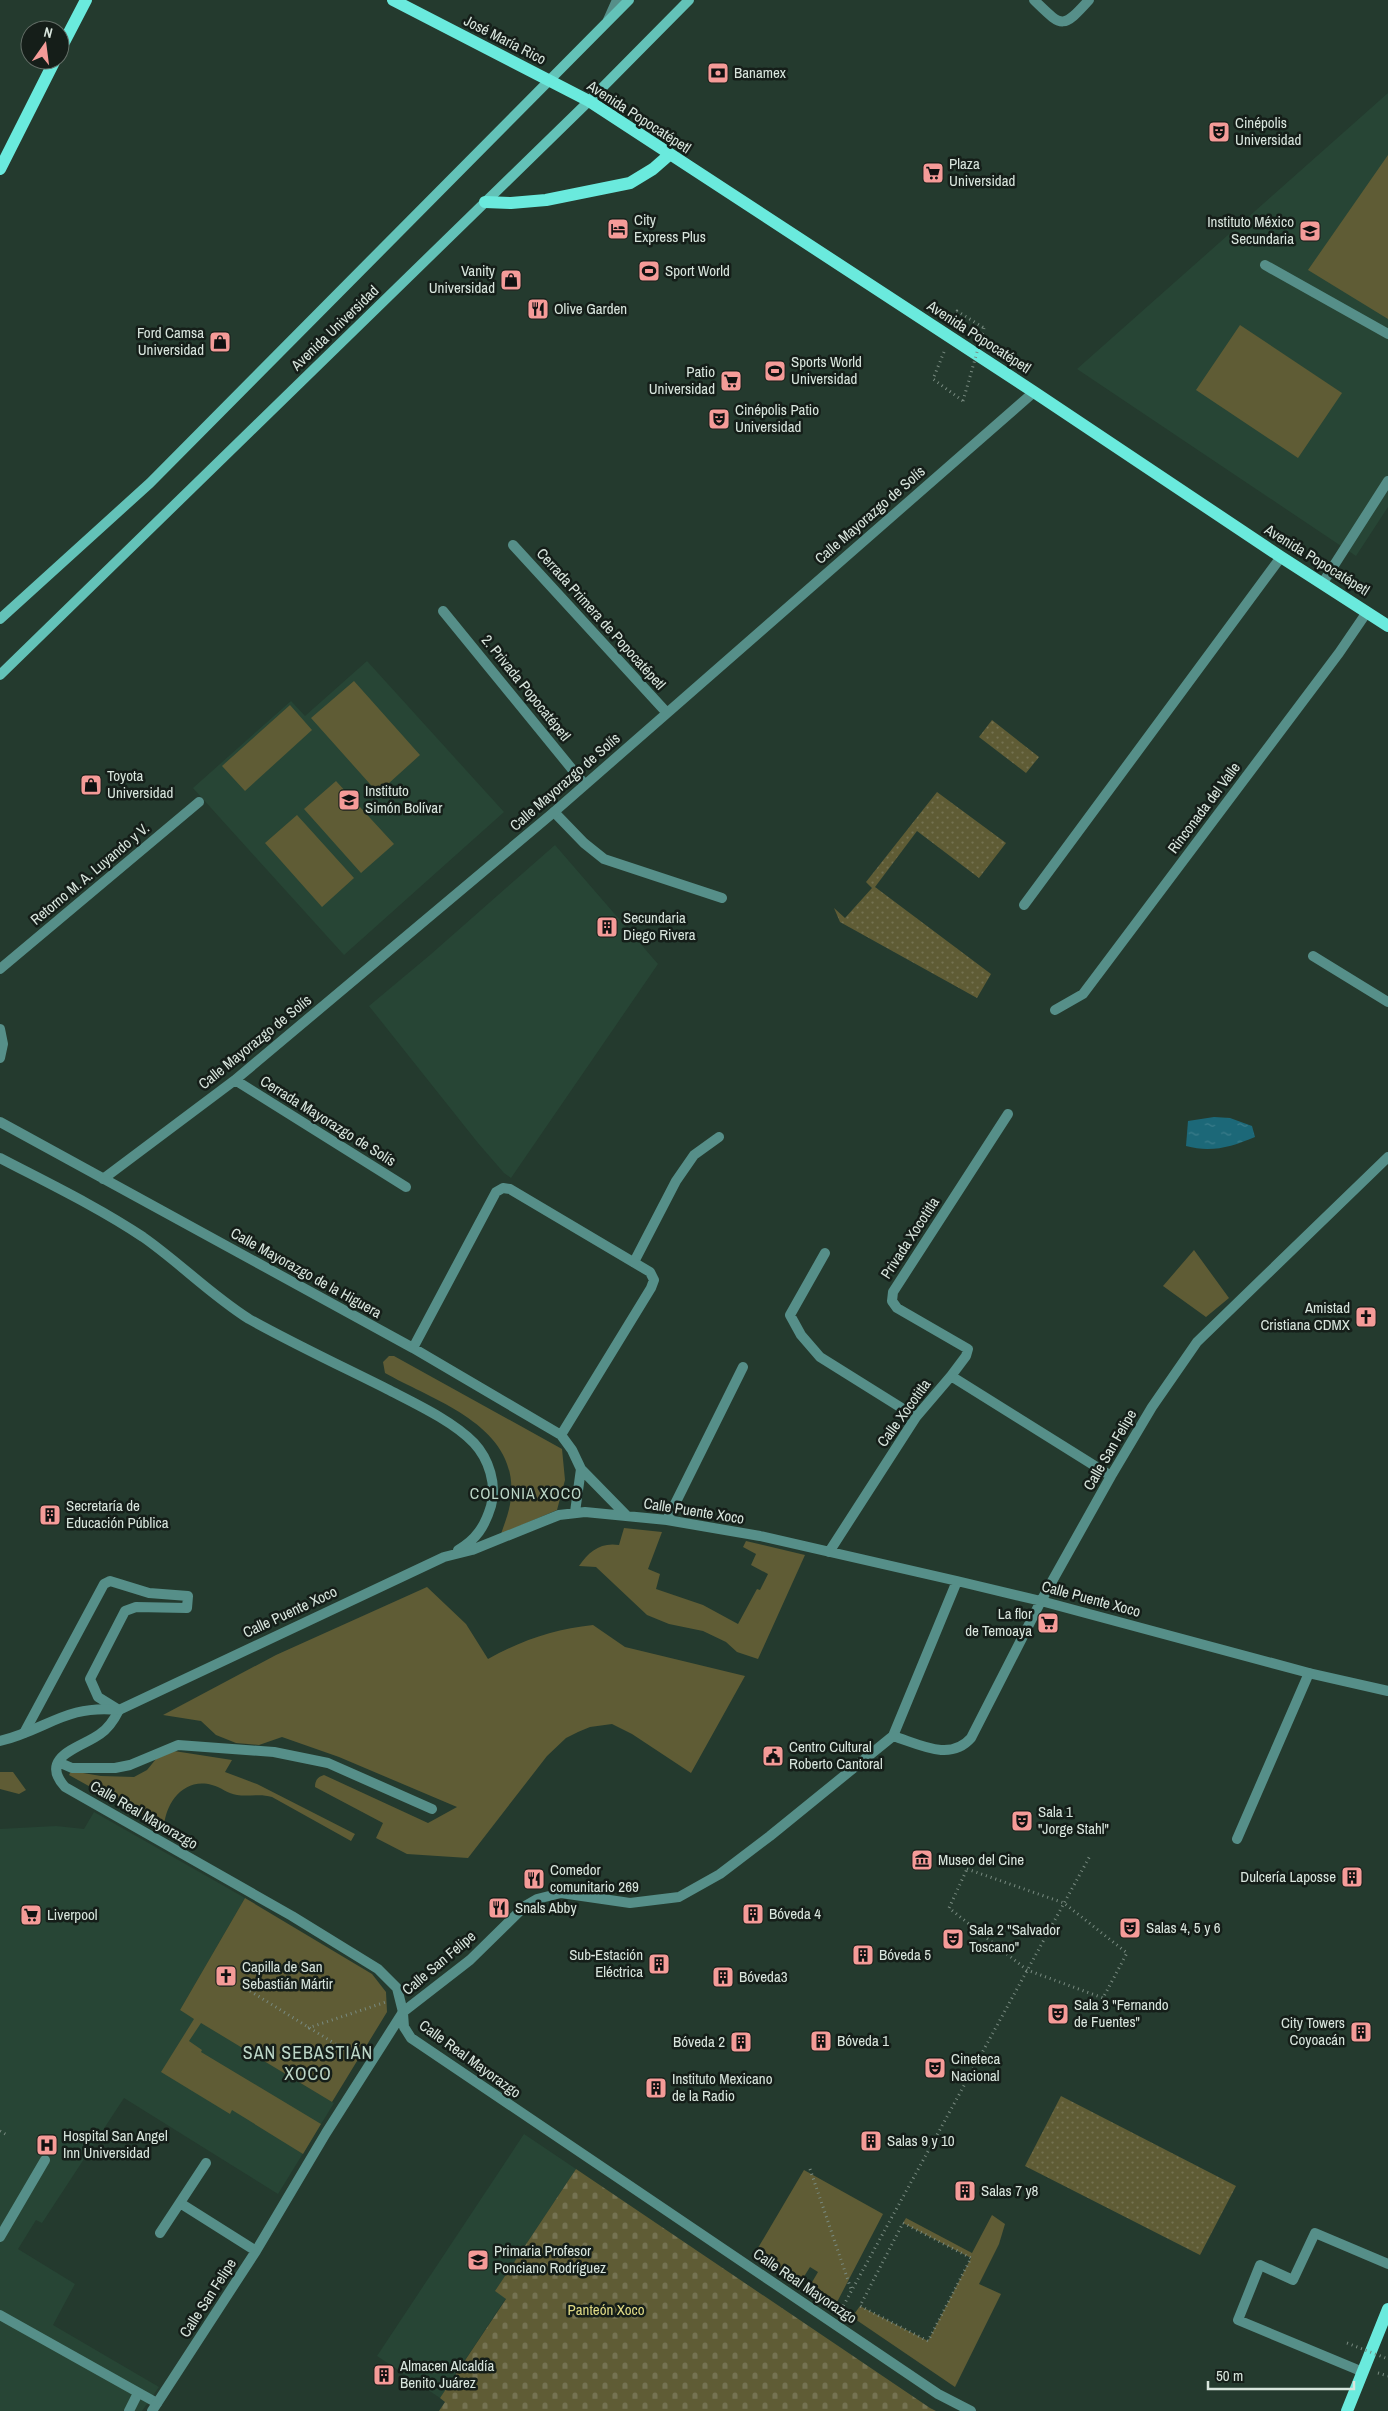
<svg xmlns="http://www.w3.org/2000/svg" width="1388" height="2411" font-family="'Archivo Narrow',sans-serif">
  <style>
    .built { fill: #274535 }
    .grass { fill: url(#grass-dots) }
    .cemetery { fill: url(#cemetery-stones) }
    .green { fill: #5f5c35 }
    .water { fill: url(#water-ripples) }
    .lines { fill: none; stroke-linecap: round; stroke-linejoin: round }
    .path { stroke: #798b81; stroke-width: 3; stroke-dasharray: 1 4; stroke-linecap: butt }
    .lane { stroke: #568f89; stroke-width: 10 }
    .street { stroke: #568f89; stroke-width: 10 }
    .secondary { stroke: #63c2b8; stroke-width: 10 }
    .primary { stroke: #6aeadd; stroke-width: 12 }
    .path-bridge { stroke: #798b81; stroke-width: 3; stroke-dasharray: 1 4; stroke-linecap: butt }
    .labels { text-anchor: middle; stroke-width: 5; stroke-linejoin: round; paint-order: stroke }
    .street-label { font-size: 15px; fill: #d8e5dd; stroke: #151e19 }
    .poi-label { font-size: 15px; fill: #d8e5dd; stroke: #151e19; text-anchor: start }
    .park-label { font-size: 15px; fill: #e0da86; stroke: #151e19 }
    .neighbourhood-label { font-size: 16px; letter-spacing: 1px; fill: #bcd6c7; stroke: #151e19 }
    .quarter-label { font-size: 18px; letter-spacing: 1px; fill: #bcd6c7; stroke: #151e19 }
  </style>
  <defs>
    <pattern id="grass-dots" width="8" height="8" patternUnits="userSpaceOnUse" patternTransform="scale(1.25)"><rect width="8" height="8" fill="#5f5c35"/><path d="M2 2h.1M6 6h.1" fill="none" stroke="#757352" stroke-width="1.8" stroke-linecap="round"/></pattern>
    <pattern id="cemetery-stones" width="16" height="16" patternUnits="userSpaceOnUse" patternTransform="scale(1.25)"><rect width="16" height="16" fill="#5f5c35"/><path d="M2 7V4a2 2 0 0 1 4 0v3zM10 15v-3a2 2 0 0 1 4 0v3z" fill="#757352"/></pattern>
    <pattern id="water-ripples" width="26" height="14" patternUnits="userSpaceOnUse" patternTransform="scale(1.25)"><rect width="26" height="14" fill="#1c6878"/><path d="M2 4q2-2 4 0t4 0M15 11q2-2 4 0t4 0" fill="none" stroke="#3c7d8b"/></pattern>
  </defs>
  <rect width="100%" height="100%" fill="#243a2e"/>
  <path class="built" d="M1388,93V507L1356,556L1077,369Z
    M367,661L504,812L344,955L193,788L291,701L305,716Z
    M555,845L658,964L511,1178L504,1173L478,1143L369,1006L430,955Z
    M94,1812L245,1898L180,2010L334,2103L278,2194L124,2098L42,2223L36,2220L18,2249L75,2284L53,2325L159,2387L142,2411H0V1829L56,1826L84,1829Z
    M524,2134L576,2169L495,2291L506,2298L440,2398L377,2356Z"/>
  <path class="grass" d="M992,720L1039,757L1026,773L979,737Z
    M937,792L1006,843L979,878L917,831L875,887L991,974L977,998L840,922L834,908L845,918L872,888L866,882Z
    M1061,2096L1236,2186L1200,2255L1025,2166Z"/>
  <path class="cemetery" d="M576,2169L930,2408L936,2411H439L445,2402L440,2398L506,2299L495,2291Z"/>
  <path class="green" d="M1388,155V319L1308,270Z
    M1240,325L1342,393L1298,458L1196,390Z
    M354,681L420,755L378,793L311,718Z
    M290,705L312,730L245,791L222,766Z
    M336,781L394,844L361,873L304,809Z
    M297,815L354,878L322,907L265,843Z
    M1194,1250L1229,1298L1206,1317L1163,1286Z
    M389,1356H394L562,1449L565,1480L557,1510L501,1534C505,1522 510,1510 511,1497C518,1425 434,1401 385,1373L383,1362Z
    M624,1528L662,1532L648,1569L660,1574L656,1589L703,1605L738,1624L757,1589L760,1590L768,1574L751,1565L756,1554L743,1547L746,1541L805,1555L758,1659L737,1652L726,1642L703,1631L669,1624L647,1615L596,1567L579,1566C589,1551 601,1542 619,1545Z
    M427,1587L466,1624L488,1659C522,1640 555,1629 593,1625L625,1647L745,1676L691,1773L632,1734L612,1724L590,1727L578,1732L566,1738L547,1756L468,1858L407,1854L376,1838L383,1823L315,1787C315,1781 317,1777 324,1775L428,1823L457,1807L339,1757L282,1737L259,1745L236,1743L216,1735L201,1721L163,1715L276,1655Z
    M174,1751L232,1760L225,1772L257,1784L355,1834L351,1841L272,1797C260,1793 249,1797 237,1795C228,1794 221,1787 212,1785C184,1777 165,1803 164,1828L69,1775L71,1771L101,1776L134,1777L147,1770L156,1759Z
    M0,1772H13L26,1790L19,1794L0,1789Z
    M245,1898L372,1974L386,1992L387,2012L332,2102L201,2023L189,2041L202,2050L201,2052L321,2124L303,2154L232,2110L230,2114L161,2072L194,2019L180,2010Z
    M804,2170L883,2214L835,2306L808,2289L818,2272L810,2267L800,2283L755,2253Z
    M992,2215L1005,2224L999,2244L979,2284L1001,2294L955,2387L852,2317L860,2306L928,2341L971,2258L903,2223L906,2218L972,2253Z"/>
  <path class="water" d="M1214,1117L1230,1118L1252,1126L1255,1137C1231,1147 1211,1153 1186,1146L1188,1121Z"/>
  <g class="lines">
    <path class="path" d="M952,320L957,311L984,328
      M944,352L933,379L963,401
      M967,1869L1064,1903L1127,1953L1103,1998L1027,1970L949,1908Z
      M250,1991L358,2058
      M308,2028L386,2002
      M0,2131L7,2135
      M810,2169L852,2292
      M903,2223L971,2258L928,2341L860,2306Z
      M841,2310L1091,1854
      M1378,2373L1388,2376"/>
    <path class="lane" d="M1034,0C1062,27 1062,30 1089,0
      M1265,265L1388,334
      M1322,584L1388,481
      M554,812L584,843L604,859L722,898
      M1313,956L1388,1002
      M634,1262L676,1181L694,1155L719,1137
      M24,1733L104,1584L110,1581L149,1593L188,1596L187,1608L136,1607L125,1611L90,1679L98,1697L119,1710C114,1720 109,1728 100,1734C83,1747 37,1756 65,1787L292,1916L378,1969L397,1988L403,2012
      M58,1762L72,1768H115L130,1765L178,1745L274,1752L328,1763L432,1809
      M1237,1839L1309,1673
      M0,2237L45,2160
      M0,2315L157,2403
      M1363,2372L1238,2320L1260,2265L1293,2280L1315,2233L1388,2264
      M129,2411L136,2397"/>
    <path class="street" d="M608,20L617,0
      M513,545L667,713
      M443,611L585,785
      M1024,905L1281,557
      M0,969L199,802
      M1055,1010L1083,994L1339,653L1367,612
      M0,1029L3,1044L0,1058
      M235,1080L406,1187
      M0,1122L413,1348L561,1435L572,1450L581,1469L627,1516
      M0,1158C48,1183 98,1207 143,1237C180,1263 211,1295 249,1319C294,1344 341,1366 387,1389C414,1403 453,1421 474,1443C489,1459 497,1485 491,1506C485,1526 476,1540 458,1550
      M103,1179L235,1080L554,812L1034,392
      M825,1253L790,1315L801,1335L820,1357L916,1417
      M413,1348L496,1192L503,1188L510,1189L650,1272L654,1280L651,1288L561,1435
      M951,1376L966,1356L968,1349L897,1308L892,1301L893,1292L1008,1114
      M575,1512L581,1469
      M667,1520L743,1367
      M829,1552L916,1417L951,1376L1111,1476
      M893,1736C919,1744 950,1762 971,1738L1041,1601L1111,1476L1152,1407L1197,1342L1388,1157
      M0,1741C46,1730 66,1704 119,1710L444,1557L472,1550L559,1515L585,1512L667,1520L760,1536L957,1581L1041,1601L1309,1673L1388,1691
      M403,2013L404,2027L411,2038L938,2394L971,2411
      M180,2203L256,2251
      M160,2233L206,2163
      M152,2411L256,2251L326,2133L403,2012L470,1960L525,1906L537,1899L561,1893L630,1903L679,1897L720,1874L770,1836L893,1736L957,1581"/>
    <path class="secondary" d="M0,619L150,483L629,0
      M0,675L589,101L689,0"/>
    <path class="primary" d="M393,0L589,101L1034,392L1281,557L1388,626
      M60,50L86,0
      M0,169L55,60
      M485,202L511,203L546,200L630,183L653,169L669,155
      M1347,2411L1388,2309"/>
    <path class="path-bridge" d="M963,401L984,328
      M1347,2343L1388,2359"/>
  </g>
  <defs>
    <g id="bank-square" transform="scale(1.125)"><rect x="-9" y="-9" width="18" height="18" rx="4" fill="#f59b98" stroke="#151e19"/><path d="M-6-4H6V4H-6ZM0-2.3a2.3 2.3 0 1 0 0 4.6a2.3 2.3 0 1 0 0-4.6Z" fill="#111"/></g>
    <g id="theatre-square" transform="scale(1.125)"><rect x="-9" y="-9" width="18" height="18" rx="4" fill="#f59b98" stroke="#151e19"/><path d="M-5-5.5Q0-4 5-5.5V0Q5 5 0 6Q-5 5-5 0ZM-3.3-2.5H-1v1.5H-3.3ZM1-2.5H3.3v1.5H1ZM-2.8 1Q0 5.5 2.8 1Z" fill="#111"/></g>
    <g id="supermarket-square" transform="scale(1.125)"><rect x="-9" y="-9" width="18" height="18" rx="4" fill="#f59b98" stroke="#151e19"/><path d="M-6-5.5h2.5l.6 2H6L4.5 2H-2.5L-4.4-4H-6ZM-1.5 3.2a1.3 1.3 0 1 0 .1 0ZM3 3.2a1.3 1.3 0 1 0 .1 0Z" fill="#111"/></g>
    <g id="hotel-square" transform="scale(1.125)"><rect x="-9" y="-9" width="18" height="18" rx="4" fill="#f59b98" stroke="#151e19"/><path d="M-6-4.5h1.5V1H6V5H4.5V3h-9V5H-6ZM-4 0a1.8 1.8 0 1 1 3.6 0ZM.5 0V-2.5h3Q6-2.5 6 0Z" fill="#111"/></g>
    <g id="school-square" transform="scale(1.125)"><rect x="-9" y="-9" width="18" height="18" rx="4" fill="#f59b98" stroke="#151e19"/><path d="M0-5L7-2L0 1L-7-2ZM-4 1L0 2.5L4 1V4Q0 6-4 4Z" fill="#111"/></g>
    <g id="stadium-square" transform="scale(1.125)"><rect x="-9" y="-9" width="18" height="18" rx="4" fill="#f59b98" stroke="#151e19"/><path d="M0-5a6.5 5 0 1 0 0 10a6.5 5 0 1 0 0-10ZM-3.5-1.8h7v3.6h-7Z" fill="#111"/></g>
    <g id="shop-square" transform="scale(1.125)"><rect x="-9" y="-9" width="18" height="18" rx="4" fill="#f59b98" stroke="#151e19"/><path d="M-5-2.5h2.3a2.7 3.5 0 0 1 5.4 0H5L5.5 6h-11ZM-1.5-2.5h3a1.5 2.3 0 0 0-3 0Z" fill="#111"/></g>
    <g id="restaurant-square" transform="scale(1.125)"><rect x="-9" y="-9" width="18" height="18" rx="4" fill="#f59b98" stroke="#151e19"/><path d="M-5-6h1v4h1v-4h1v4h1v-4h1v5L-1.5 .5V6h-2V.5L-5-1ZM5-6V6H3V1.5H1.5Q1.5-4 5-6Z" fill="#111"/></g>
    <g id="building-square" transform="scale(1.125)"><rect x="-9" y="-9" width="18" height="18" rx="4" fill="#f59b98" stroke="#151e19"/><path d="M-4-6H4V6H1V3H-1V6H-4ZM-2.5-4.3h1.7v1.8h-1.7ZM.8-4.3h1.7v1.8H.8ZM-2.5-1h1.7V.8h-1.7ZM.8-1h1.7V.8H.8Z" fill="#111"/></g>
    <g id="church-square" transform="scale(1.125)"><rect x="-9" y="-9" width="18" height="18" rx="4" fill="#f59b98" stroke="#151e19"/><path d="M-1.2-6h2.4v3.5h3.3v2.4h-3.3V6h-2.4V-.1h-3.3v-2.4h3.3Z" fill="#111"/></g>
    <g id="civic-square" transform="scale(1.125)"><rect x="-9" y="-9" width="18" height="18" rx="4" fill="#f59b98" stroke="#151e19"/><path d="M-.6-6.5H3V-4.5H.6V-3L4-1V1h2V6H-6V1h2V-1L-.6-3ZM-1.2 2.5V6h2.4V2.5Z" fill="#111"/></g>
    <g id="museum-square" transform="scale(1.125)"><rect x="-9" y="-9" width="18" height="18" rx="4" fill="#f59b98" stroke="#151e19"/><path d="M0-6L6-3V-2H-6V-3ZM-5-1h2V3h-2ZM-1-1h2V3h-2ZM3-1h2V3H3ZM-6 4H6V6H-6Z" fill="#111"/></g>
    <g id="hospital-square" transform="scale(1.125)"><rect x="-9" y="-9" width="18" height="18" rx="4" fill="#f59b98" stroke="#151e19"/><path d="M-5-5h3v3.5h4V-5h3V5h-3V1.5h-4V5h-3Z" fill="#111"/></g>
  </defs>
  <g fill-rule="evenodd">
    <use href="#bank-square" x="718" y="73"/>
    <use href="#theatre-square" x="1219" y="132"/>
    <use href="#supermarket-square" x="933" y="173"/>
    <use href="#hotel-square" x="618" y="229"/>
    <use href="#school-square" x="1310" y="231"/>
    <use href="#stadium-square" x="649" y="271"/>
    <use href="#shop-square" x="511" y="280"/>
    <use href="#restaurant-square" x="538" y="309"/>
    <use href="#shop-square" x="220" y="342"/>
    <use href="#stadium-square" x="775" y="371"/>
    <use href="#supermarket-square" x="731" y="381"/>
    <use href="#theatre-square" x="719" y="419"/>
    <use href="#shop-square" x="91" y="785"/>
    <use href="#school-square" x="349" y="800"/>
    <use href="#building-square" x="607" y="927"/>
    <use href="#church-square" x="1366" y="1317"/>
    <use href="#building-square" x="50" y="1515"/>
    <use href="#supermarket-square" x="1048" y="1623"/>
    <use href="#civic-square" x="773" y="1756"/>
    <use href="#theatre-square" x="1022" y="1821"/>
    <use href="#museum-square" x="922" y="1860"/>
    <use href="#building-square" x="1352" y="1877"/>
    <use href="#restaurant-square" x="534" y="1879"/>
    <use href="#restaurant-square" x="499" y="1908"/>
    <use href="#building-square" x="753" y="1914"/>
    <use href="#supermarket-square" x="31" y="1915"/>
    <use href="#theatre-square" x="1130" y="1928"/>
    <use href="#theatre-square" x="953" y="1939"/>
    <use href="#building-square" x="863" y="1955"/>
    <use href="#building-square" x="659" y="1964"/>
    <use href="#church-square" x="226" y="1976"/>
    <use href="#building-square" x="723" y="1977"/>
    <use href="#theatre-square" x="1058" y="2014"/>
    <use href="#building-square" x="1361" y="2032"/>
    <use href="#building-square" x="821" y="2041"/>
    <use href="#building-square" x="741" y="2042"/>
    <use href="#theatre-square" x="935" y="2068"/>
    <use href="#building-square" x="656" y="2088"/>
    <use href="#building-square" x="871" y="2141"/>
    <use href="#hospital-square" x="47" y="2145"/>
    <use href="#building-square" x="965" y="2191"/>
    <use href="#school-square" x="478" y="2260"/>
    <use href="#building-square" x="384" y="2375"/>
  </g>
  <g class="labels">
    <g class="street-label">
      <text transform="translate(505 40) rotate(27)" y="5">José María Rico</text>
      <text transform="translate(639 117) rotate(33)" y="5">Avenida Popocatépetl</text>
      <text transform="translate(335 328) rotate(-44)" y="5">Avenida Universidad</text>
      <text transform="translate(979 337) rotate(33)" y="5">Avenida Popocatépetl</text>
      <text transform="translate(870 515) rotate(-41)" y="5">Calle Mayorazgo de Solís</text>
      <text transform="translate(1317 560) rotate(32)" y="5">Avenida Popocatépetl</text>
      <text transform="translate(601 619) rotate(48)" y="5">Cerrada Primera de Popocatépetl</text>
      <text transform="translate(526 688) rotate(51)" y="5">2. Privada Popocatépetl</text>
      <text transform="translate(565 782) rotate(-41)" y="5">Calle Mayorazgo de Solís</text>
      <text transform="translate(1204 808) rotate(-53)" y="5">Rinconada del Valle</text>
      <text transform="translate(90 874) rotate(-40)" y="5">Retorno M. A. Luyando y V.</text>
      <text transform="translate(255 1042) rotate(-39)" y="5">Calle Mayorazgo de Solís</text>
      <text transform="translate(328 1121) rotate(32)" y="5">Cerrada Mayorazgo de Solís</text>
      <text transform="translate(910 1238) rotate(-57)" y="5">Privada Xocotitla</text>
      <text transform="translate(306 1273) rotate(29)" y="5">Calle Mayorazgo de la Higuera</text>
      <text transform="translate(904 1413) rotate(-54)" y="5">Calle Xocotitla</text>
      <text transform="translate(1110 1450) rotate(-60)" y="5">Calle San Felipe</text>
      <text transform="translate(694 1511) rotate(9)" y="5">Calle Puente Xoco</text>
      <text transform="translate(1091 1599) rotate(15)" y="5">Calle Puente Xoco</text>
      <text transform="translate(290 1612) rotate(-25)" y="5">Calle Puente Xoco</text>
      <text transform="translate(144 1815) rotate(30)" y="5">Calle Real Mayorazgo</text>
      <text transform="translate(439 1963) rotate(-40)" y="5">Calle San Felipe</text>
      <text transform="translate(470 2059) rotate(36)" y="5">Calle Real Mayorazgo</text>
      <text transform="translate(805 2286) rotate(34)" y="5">Calle Real Mayorazgo</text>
      <text transform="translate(208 2298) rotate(-57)" y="5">Calle San Felipe</text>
    </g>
    <g class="poi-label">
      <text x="734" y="78">Banamex</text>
      <text x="1235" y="128">Cinépolis<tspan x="1235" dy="17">Universidad</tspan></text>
      <text x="949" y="169">Plaza<tspan x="949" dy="17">Universidad</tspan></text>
      <text x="634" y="225">City<tspan x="634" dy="17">Express Plus</tspan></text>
      <text x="1294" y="227" text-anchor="end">Instituto México<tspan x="1294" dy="17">Secundaria</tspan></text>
      <text x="495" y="276" text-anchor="end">Vanity<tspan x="495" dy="17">Universidad</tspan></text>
      <text x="665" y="276">Sport World</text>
      <text x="554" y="314">Olive Garden</text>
      <text x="204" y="338" text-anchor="end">Ford Camsa<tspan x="204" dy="17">Universidad</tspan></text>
      <text x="791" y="367">Sports World<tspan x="791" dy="17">Universidad</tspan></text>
      <text x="715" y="377" text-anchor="end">Patio<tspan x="715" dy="17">Universidad</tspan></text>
      <text x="735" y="415">Cinépolis Patio<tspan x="735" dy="17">Universidad</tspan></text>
      <text x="107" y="781">Toyota<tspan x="107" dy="17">Universidad</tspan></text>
      <text x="365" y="796">Instituto<tspan x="365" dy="17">Simón Bolívar</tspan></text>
      <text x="623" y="923">Secundaria<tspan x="623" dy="17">Diego Rivera</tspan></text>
      <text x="1350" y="1313" text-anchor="end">Amistad<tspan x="1350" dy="17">Cristiana CDMX</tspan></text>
      <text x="66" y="1511">Secretaría de<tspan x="66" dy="17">Educación Pública</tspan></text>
      <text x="1032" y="1619" text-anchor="end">La flor<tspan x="1032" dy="17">de Temoaya</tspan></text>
      <text x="789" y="1752">Centro Cultural<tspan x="789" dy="17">Roberto Cantoral</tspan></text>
      <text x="1038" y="1817">Sala 1<tspan x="1038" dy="17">"Jorge Stahl"</tspan></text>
      <text x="938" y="1865">Museo del Cine</text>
      <text x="550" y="1875">Comedor<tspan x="550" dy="17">comunitario 269</tspan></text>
      <text x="1336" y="1882" text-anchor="end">Dulcería Laposse</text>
      <text x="515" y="1913">Snals Abby</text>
      <text x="769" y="1919">Bóveda 4</text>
      <text x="47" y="1920">Liverpool</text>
      <text x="1146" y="1933">Salas 4, 5 y 6</text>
      <text x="969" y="1935">Sala 2 "Salvador<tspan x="969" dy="17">Toscano"</tspan></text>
      <text x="643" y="1960" text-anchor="end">Sub-Estación<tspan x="643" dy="17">Eléctrica</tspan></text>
      <text x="879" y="1960">Bóveda 5</text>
      <text x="242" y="1972">Capilla de San<tspan x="242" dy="17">Sebastián Mártir</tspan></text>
      <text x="739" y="1982">Bóveda3</text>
      <text x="1074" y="2010">Sala 3 "Fernando<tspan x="1074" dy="17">de Fuentes"</tspan></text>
      <text x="1345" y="2028" text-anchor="end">City Towers<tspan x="1345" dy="17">Coyoacán</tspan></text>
      <text x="837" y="2046">Bóveda 1</text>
      <text x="725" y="2047" text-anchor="end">Bóveda 2</text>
      <text x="951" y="2064">Cineteca<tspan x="951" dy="17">Nacional</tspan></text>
      <text x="672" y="2084">Instituto Mexicano<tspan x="672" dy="17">de la Radio</tspan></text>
      <text x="63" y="2141">Hospital San Angel<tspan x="63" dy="17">Inn Universidad</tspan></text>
      <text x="887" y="2146">Salas 9 y 10</text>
      <text x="981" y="2196">Salas 7 y8</text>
      <text x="494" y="2256">Primaria Profesor<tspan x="494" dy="17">Ponciano Rodríguez</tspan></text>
      <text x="400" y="2371">Almacen Alcaldía<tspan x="400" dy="17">Benito Juárez</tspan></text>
    </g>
    <g class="park-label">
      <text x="606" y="2315">Panteón Xoco</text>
    </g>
    <g class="neighbourhood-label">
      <text x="526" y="1499">COLONIA XOCO</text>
    </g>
    <g class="quarter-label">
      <text x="308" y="2059">SAN SEBASTIÁN<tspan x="308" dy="21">XOCO</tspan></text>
    </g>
  </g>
  <g transform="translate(45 45) rotate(14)"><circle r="24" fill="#151e19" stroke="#636e67"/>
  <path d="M0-4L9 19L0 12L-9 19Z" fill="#f59b98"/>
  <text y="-8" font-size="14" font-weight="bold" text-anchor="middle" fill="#d8e5dd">N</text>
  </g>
  <path d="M1208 2381v8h146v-8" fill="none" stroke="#d8e5dd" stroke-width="2.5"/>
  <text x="1216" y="2381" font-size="15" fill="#d8e5dd" stroke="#151e19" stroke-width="4" paint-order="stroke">50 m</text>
</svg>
